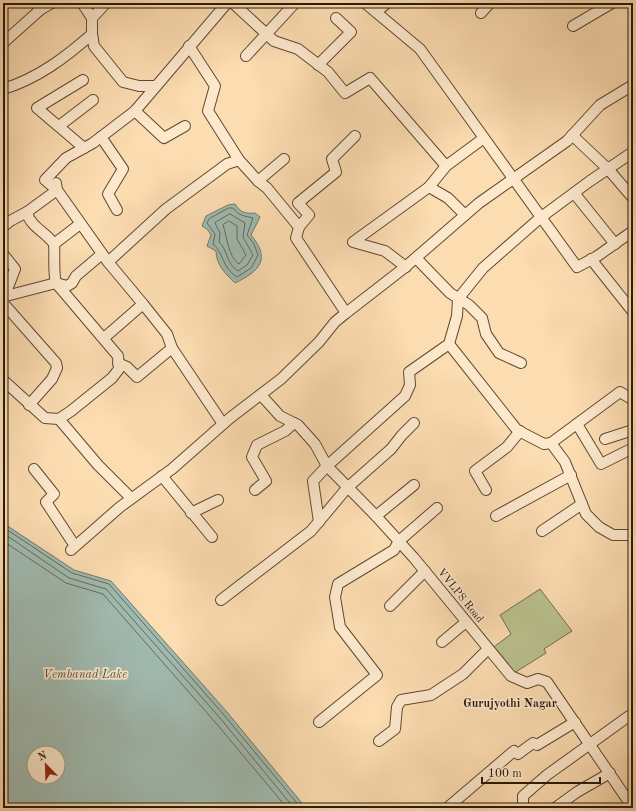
<svg xmlns="http://www.w3.org/2000/svg" width="636" height="811" font-family="'Old Standard TT',serif">
	<style>
		.green { fill: #bac28f; stroke: #726e4b }
		.water { fill: #a0bab0; stroke: #707a6c; fill-rule: evenodd }
		.lines { fill: none; stroke-linecap: round; stroke-linejoin: round }
		.shore { stroke: #646a5c; stroke-width: 1 }
		.minor-casing { stroke: #5e4a32; stroke-width: 12 }
		.minor { stroke: #fde8cc; stroke-width: 10 }
		.labels { text-anchor: middle; dominant-baseline: central; stroke-width: 3.5; stroke-linejoin: round; paint-order: stroke }
		.street-label { font-size: 11px; fill: #291a07; stroke: #fde8cc }
		.water-label { font-size: 12px; font-style: italic; fill: #535242; stroke: #fde8cc }
		.neighbourhood-label { font-size: 12px; font-weight: bold; fill: #291a07; stroke: #fde8cc }
	</style>
	<rect width="100%" height="100%" fill="#fcdcb1"/>
	<filter id="stains"><feTurbulence type="fractalNoise" baseFrequency=".005" numOctaves="4"/><feColorMatrix values="0 0 0 0 .2 0 0 0 0 .09 0 0 0 0 .02 0 0 0 .5 -.17"/></filter>
	<radialGradient id="worn" r=".72"><stop offset=".6" stop-color="#630" stop-opacity="0"/><stop offset="1" stop-color="#630" stop-opacity=".3"/></radialGradient>
	<path class="green" d="M540,589L572,631L544,649L546,653L514,673L494,647L511,634L500,615Z"/>
	<g class="water">
		<path d="M235,204C240,212 245,214 255,213L260,217L251,235C271,259 260,271 235,283C226,274 216,265 216,251L207,246L211,235L208,230L202,226L206,216L228,205Z"/>
		<path d="M3,523L74,570L111,581L227,712L306,808H3ZM34,753H58V777H34Z"/>
	</g>
	<g class="lines">
		<g class="shore">
			<path d="M229,208H233C239,216 245,216 253,218L247,235L254,244L258,255L251,268L237,277C222,268 224,253 213,244L215,234L207,223L209,219Z"/>
			<path d="M230,214L245,223L243,237L253,255L247,265L238,271C226,264 228,250 219,242L220,233L215,223Z"/>
			<path d="M229,221L237,226V239L246,255L239,264C228,257 227,236 223,225Z"/>
			<path d="M3,527L72,573L109,584L224,715L301,808"/>
			<path d="M3,533L69,578L106,589L220,718L294,808"/>
			<path d="M3,541L66,583L103,594L215,722L287,808"/>
		</g>
		<g class="minor-casing">
			<g id="minor">
				<path d="M233,3L274,41L298,49L328,72L345,93L370,78L446,166L484,138"/>
				<path d="M365,3L420,49L577,267L596,257L633,231"/>
				<path d="M41,9L52,3"/>
				<path d="M376,12L387,3"/>
				<path d="M481,13L490,3"/>
				<path d="M92,18L106,3"/>
				<path d="M573,26L612,3"/>
				<path d="M92,34L94,46L123,82L139,86H156"/>
				<path d="M3,43L41,9L35,3"/>
				<path d="M189,46L215,86L208,111L239,160"/>
				<path d="M246,56L295,3"/>
				<path d="M318,65L351,32L336,18"/>
				<path d="M83,80L37,108L84,148"/>
				<path d="M3,89C37,79 66,57 92,34V18L82,3"/>
				<path d="M135,111L164,138L185,126"/>
				<path d="M59,126L93,100"/>
				<path d="M572,135L608,169L633,198"/>
				<path d="M101,137L123,169L108,194L117,210"/>
				<path d="M446,166L429,187L448,198L465,215"/>
				<path d="M258,181L284,159"/>
				<path d="M574,193L615,244"/>
				<path d="M3,227L10,221L27,212"/>
				<path d="M299,227L309,215L298,203L336,172L332,159L355,136"/>
				<path d="M54,244L80,224"/>
				<path d="M3,254L15,269L3,300L4,304L56,363L57,368L52,379L29,405"/>
				<path d="M416,258L450,293L469,305L482,318L486,334L499,353L521,363"/>
				<path d="M591,259L633,312"/>
				<path d="M108,262L166,209L227,164L239,160L258,181L267,188L299,227L296,238L346,313"/>
				<path d="M406,267L385,251L353,242L429,187"/>
				<path d="M6,296L56,283L67,286L72,283L76,276L102,254"/>
				<path d="M143,304L108,262L57,190L45,180L66,158L93,143L135,111L227,3"/>
				<path d="M104,338L143,304L167,334L172,348L223,424"/>
				<path d="M449,344L517,430L544,444L551,443L620,392L633,400"/>
				<path d="M118,363L127,367L137,377L172,348"/>
				<path d="M3,380L45,418L59,419L71,411L112,378L119,369L118,356L56,283C53,273 55,256 54,244C47,233 29,226 27,212L57,190L56,183"/>
				<path d="M261,395L280,416L298,425L315,444L327,466L376,516L414,558L511,676L527,683L538,679L547,682L633,808"/>
				<path d="M59,419L98,465L131,498"/>
				<path d="M577,424L601,464L633,448"/>
				<path d="M605,439L633,430"/>
				<path d="M551,443L565,462L586,514L599,527L613,535H633"/>
				<path d="M34,469L54,494L46,502L75,546"/>
				<path d="M162,476L212,537"/>
				<path d="M255,490L266,481L252,457L257,445L285,431L294,423"/>
				<path d="M486,490L475,471L507,447L520,431"/>
				<path d="M191,513L218,500"/>
				<path d="M376,516L414,485"/>
				<path d="M496,516L571,475"/>
				<path d="M319,522L313,481L327,466L405,396L410,385L409,372L449,344L457,316L458,299L483,268L540,218L590,181L633,152"/>
				<path d="M542,531L582,504"/>
				<path d="M71,550L120,507L172,469L230,418L281,379L319,342L335,322L346,313L404,268L479,203L567,141L600,105L633,85"/>
				<path d="M221,600L311,531L347,488L391,449L402,435L414,423"/>
				<path d="M390,606L425,571"/>
				<path d="M442,642L466,622"/>
				<path d="M319,722L377,675L340,627L335,597L338,584L394,550L399,541L437,508"/>
				<path d="M379,741L395,729L397,707L401,700L431,695L463,674L488,649"/>
				<path d="M447,808L514,751L518,754L533,743L537,745L575,722"/>
				<path d="M523,808V796L547,775L629,716"/>
				<path d="M555,808L577,792L610,773"/>
			</g>
		</g>
		<use href="#minor" class="minor"/>
	</g>
	<g class="labels">
		<g class="street-label">
			<text transform="translate(460 596) rotate(51)">VVLPS Road</text>
		</g>
		<g class="water-label">
			<text x="85" y="675">Vembanad Lake</text>
		</g>
		<g class="neighbourhood-label">
			<text x="510" y="704">Gurujyothi Nagar</text>
		</g>
	</g>
	<rect width="636" height="811" fill="none" stroke="#fcdcb1" stroke-width="16"/>
	<rect x="4" y="4" width="628" height="803" fill="none" stroke="#291a07" stroke-width="2"/>
	<rect x="8" y="8" width="620" height="795" fill="none" stroke="#291a07"/>
	<g transform="translate(46 765) rotate(337)"><circle r="19" fill="#fde8cc" stroke="#a8967d"/>
	<path d="M0-3L7 15L0 10L-7 15Z" fill="#8f2418"/>
	<text y="-6" font-size="11" font-weight="bold" text-anchor="middle" fill="#291a07">N</text>
	</g>
	<path d="M482 777v6h118v-6" fill="none" stroke="#291a07" stroke-width="2"/>
	<text x="488" y="777" font-size="12" fill="#291a07" stroke="#fde8cc" stroke-width="3" paint-order="stroke">100 m</text>
	<rect width="100%" height="100%" filter="url(#stains)"/>
	<rect width="100%" height="100%" fill="url(#worn)"/>
</svg>
